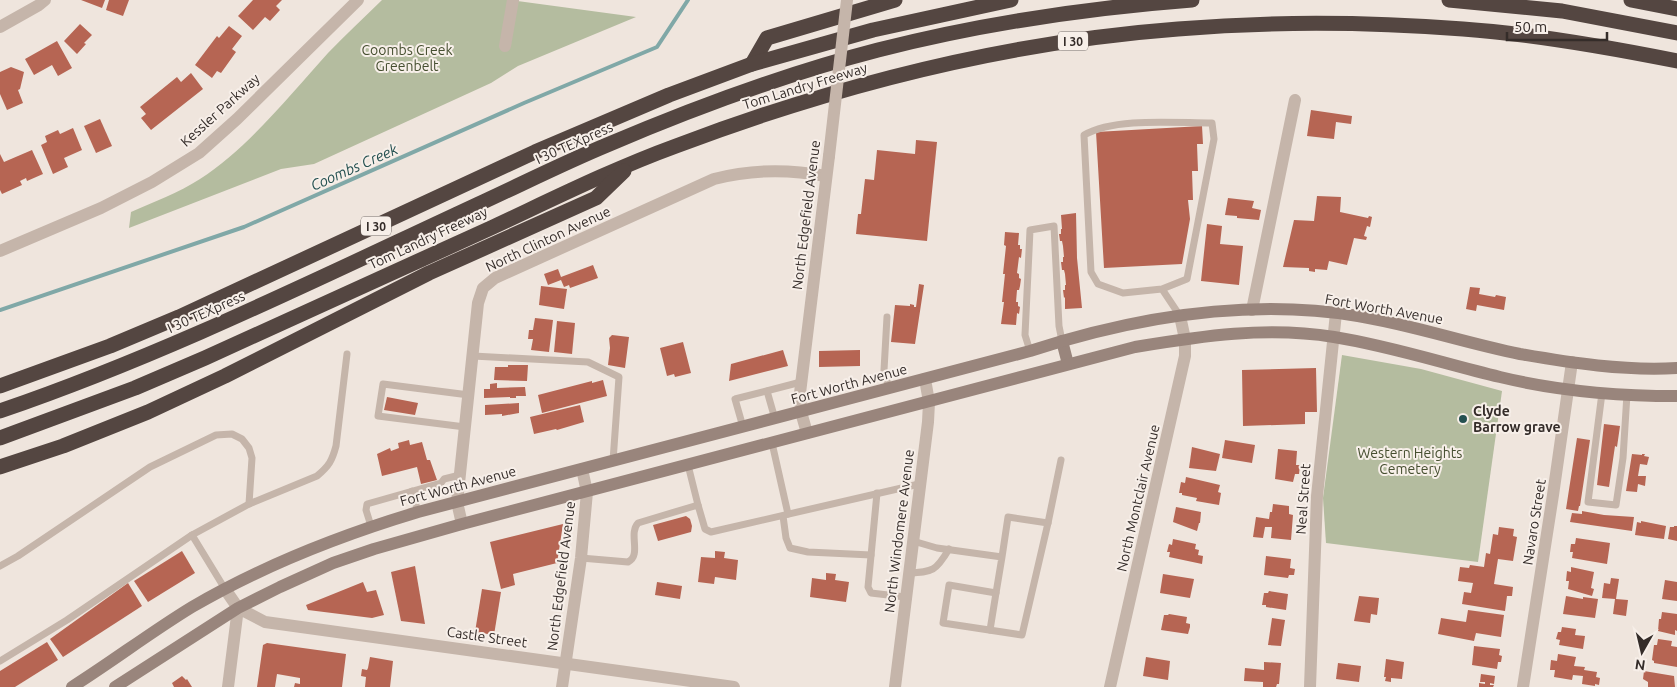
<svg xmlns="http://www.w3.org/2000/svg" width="1677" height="687" font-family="Ubuntu,sans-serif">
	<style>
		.green { fill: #b4bc9f }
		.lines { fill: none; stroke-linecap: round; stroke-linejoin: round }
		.stream { stroke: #80a8a7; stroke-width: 4 }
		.building { fill: #b66553 }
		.service { stroke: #c5b5aa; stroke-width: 7 }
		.minor { stroke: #c5b5aa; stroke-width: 12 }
		.tertiary { stroke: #c5b5aa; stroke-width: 12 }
		.secondary { stroke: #99857c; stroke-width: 12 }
		.motorway { stroke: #544641; stroke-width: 15 }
		.tertiary-bridge { stroke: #c5b5aa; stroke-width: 12 }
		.poi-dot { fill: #245050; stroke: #f7efe9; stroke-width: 2 }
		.labels { text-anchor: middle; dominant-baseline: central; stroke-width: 4; stroke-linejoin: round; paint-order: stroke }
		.shield { fill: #f7efe9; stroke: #6e6663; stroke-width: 1 }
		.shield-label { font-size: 12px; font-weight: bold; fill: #342c29 }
		.park-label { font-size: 14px; fill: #464f30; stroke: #f7efe9 }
		.street-label { font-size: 14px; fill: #342c29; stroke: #f7efe9 }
		.poi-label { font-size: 14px; font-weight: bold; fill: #342c29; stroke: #f7efe9; text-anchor: start }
		.water-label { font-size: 15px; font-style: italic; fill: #245050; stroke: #f7efe9 }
	</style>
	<rect width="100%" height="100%" fill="#efe5dd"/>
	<g class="green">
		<path d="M382,0H510L636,17L518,66L491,83L314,164L281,169L129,228L131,212C154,202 178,193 200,179C247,149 290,95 328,53C345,35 364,18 382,0Z"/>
		<path d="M1342,355L1421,369L1502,391L1478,562L1326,543L1323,498Z"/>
	</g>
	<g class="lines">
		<path class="stream" d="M0,310L244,227L524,103L657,47L688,0"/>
	</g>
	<g class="building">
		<path d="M81,0H105L102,8Z"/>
		<path d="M109,0H129L123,16L106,10Z"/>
		<path d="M253,0H282L276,6L280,10L270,21L265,17L253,30L238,16Z"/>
		<path d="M80,24L92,35L84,43L86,44L77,54L64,41Z"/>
		<path d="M229,26L242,36L232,49L236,52L221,73L217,71L212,78L195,65L217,36L219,38Z"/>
		<path d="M57,41L72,68L58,76L52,65L34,75L25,59Z"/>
		<path d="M11,67L24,72L20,89L18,90L23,103L7,110L0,94V72Z"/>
		<path d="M191,73L203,89L151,130L141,118L146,114L140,107L177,77L181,82Z"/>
		<path d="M1311,110L1352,116L1351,124L1336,122L1334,139L1307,136Z"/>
		<path d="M100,119L112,146L96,153L84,126Z"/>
		<path d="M1202,126L1203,144H1197L1198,171H1192L1193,200H1188L1190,219L1182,264L1104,268L1096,132Z"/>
		<path d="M73,128L82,150L64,158L68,167L53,174L41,145L47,142L45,136L58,130L60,134Z"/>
		<path d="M916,140L937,142L927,241L856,234L858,214H861L865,179L874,180L877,150L915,154Z"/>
		<path d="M32,150L43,174L27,181L26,178L20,181L22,185L2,194L0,190V154L4,162Z"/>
		<path d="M1317,196L1341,197L1340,212L1368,218L1369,216L1372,217L1370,227L1367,226L1364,236L1367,237L1366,240L1354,238L1347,265L1329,261L1327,270L1315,269V272L1309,271V268L1283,267L1294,220L1314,221Z"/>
		<path d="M1228,198L1254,201L1252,208L1261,210L1259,220L1237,218V216L1225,215Z"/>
		<path d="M1076,213L1077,258L1082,308L1065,309V297L1064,298L1063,290H1065V285H1066L1065,274L1064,270H1062L1061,262H1063V257H1064L1063,246L1062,241H1060L1059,234H1061V229H1062L1061,215Z"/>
		<path d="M1207,224L1222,226L1220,244L1243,246L1239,285L1201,281Z"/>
		<path d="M1005,232L1019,233L1018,245H1020V249H1022L1021,258L1019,257L1017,273L1019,274V278L1021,279L1020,286L1019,290H1017L1016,302H1018V306L1020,307L1019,314L1017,313L1016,325L1001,324L1004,302H1002L1005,274H1003L1006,246L1004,245Z"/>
		<path d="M593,265L598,278L570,288L569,285L564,287L561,280L548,285L544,274L558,269L561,277Z"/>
		<path d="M919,284L924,285L915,344L891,342L895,305L910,306V304L914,305V307H916Z"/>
		<path d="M541,286L567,289L564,309L539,305Z"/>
		<path d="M1470,287L1480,288L1479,294L1495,297L1496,295L1506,297L1504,310L1477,305L1476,311L1466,309Z"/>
		<path d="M535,318L553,320L549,352L531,350L533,339H528L529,330H533Z"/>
		<path d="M557,321L575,323L572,354L554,352Z"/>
		<path d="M612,335L629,337L625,368L608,365L610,348L609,338Z"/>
		<path d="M683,342L691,373L675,377L674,374L667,376L660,348Z"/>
		<path d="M783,350L788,366L729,381L731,364Z"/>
		<path d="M860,350V366L819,367V351Z"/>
		<path d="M508,365H528L527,381L494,380L495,367H508Z"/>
		<path d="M1316,368L1317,412H1305V424L1243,426L1242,370Z"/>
		<path d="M603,380L607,396L542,413L538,395L592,381V383Z"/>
		<path d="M497,383V388L525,387L526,396H516V398H510V397L484,398V389H490V384Z"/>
		<path d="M387,397L418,403L415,415L384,410Z"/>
		<path d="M519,403V413L502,416V414L485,415V405Z"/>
		<path d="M580,405L584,422L557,430L556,429L534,434L530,417Z"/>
		<path d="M1604,424L1620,426L1617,447L1615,446L1609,487L1597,485Z"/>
		<path d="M1577,438L1590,440L1580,506H1579L1578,511L1566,509Z"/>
		<path d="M409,440L410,445L422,442L427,460H430L437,480L421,484L417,467L382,476L377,454L390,448L391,451L399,448L398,443Z"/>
		<path d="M1225,440L1255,445L1252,463L1222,458Z"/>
		<path d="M1192,447L1220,454L1216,471L1189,468Z"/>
		<path d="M1278,449L1297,451L1296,465H1300L1299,474H1295L1293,482L1275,479Z"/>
		<path d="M1632,454L1642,455V454H1645L1644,456L1649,457L1647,465L1640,464L1638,476H1646L1645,486L1638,484L1637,492L1626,491Z"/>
		<path d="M1186,477L1220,485L1218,492L1221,493L1219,505L1196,501L1197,498L1182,495V493H1179L1181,482L1185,483Z"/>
		<path d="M1273,504L1289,506V514L1293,515L1291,540L1271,538L1272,527H1265L1263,538L1253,537L1256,517L1269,519L1270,512H1272Z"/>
		<path d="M1176,507L1201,512L1200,523H1199L1197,531L1173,522Z"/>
		<path d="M1582,511L1604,515L1634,517L1632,531L1570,522L1572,513L1582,514Z"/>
		<path d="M686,516L690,519L692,526L691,532L658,541L653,525Z"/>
		<path d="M1641,521L1666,526L1664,539L1635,535L1637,522L1641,523Z"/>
		<path d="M563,524L557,563L513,574L515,585L501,589L490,542Z"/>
		<path d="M1674,526H1677V541L1668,539L1670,527H1674Z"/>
		<path d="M1499,527L1514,529L1513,536L1517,537L1513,561L1498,559L1494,584L1513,587L1512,596H1507L1505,611L1462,604L1464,592L1471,593L1473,583L1458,581L1460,567L1469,568L1470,565L1484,567L1486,553L1490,554L1493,534L1498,535Z"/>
		<path d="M1576,538L1610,543L1607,564L1572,558L1573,552H1570L1571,544H1575Z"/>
		<path d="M1173,539L1196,544L1195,549L1199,550L1198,555L1203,556L1202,564L1169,557L1170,552H1167L1169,544L1172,545Z"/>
		<path d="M182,551L195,573L148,602L134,581Z"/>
		<path d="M715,551L725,552L724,558L738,560L736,580L715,577L714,584L698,582L701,557L715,558Z"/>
		<path d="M1266,556L1291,559L1290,568L1295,569L1294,575H1289L1288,578L1264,575Z"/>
		<path d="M415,566L425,624L401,621L391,572Z"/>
		<path d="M1571,567L1594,572L1591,588L1594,589L1592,596L1568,589L1569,581H1566L1567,571L1571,572Z"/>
		<path d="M826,573L836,574L835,580L849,582L846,602L810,597L812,578L826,580Z"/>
		<path d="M1163,574L1194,579L1190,598L1160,593Z"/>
		<path d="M1611,578L1619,579L1616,599L1628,600L1626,616L1613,614L1615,599L1602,598L1604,583L1610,584Z"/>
		<path d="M1665,580L1677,582V601L1662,599Z"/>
		<path d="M363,582L367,592L376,590L384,615L372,618L308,610L306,605Z"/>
		<path d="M657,582L682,586L680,599L655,595Z"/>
		<path d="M128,583L142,606L63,657L50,639Z"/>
		<path d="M482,589L501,592L494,635L475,632Z"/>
		<path d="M1269,591L1288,594L1286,610L1266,607V605H1262L1264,593H1268Z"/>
		<path d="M1359,596L1379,598L1377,615L1371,614L1370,623L1354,621Z"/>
		<path d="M1566,596L1583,599V597L1598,599L1595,618L1563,614Z"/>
		<path d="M1468,610L1504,615L1501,637L1476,633L1474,641L1438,634L1441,618L1466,622Z"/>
		<path d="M1662,612L1677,614V631L1675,630V635L1658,631L1659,619H1661Z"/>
		<path d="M1169,614L1187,617L1186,623L1190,624V627L1188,634L1161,630L1164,615H1168Z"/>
		<path d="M1272,618L1285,620L1281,646L1268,645Z"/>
		<path d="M1562,627L1576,629L1575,635L1585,636L1583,649L1559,645L1560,640L1556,639L1558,632H1561Z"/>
		<path d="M1658,639L1672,641L1671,646L1677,647V667L1654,663V661L1652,660L1654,645H1657Z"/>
		<path d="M47,642L58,660L15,687H0V671Z"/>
		<path d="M267,643L346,654L342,687H294L295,683L300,684V678L277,674L275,687H257L263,645Z"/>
		<path d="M1474,646L1500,649L1499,655L1502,656L1501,662H1498L1497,669L1472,665Z"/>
		<path d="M1558,654L1576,657L1574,666L1585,667L1584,670L1597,672L1596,677L1600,678L1599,685L1595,684V686L1582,684L1583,676L1573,675L1572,680L1554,677L1555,670H1550L1551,660L1557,661Z"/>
		<path d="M370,657L393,661L390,687H365L366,677L361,676L362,669L367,670L368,668Z"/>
		<path d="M1146,657L1170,661L1168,680L1143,676Z"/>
		<path d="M1386,659L1404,662L1402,679L1391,678V682L1385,681L1386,677H1384Z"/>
		<path d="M1264,662L1281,663L1279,684H1277L1276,687H1263V682L1244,681L1245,668L1264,670Z"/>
		<path d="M1338,663L1361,666L1359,682L1336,679Z"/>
		<path d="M1644,671L1674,676L1675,687H1648V682L1643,679Z"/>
		<path d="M1481,674L1495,676L1494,684L1490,683V685H1494L1493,687H1479V683L1485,684V682H1480Z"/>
		<path d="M182,676L186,680L187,679L192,687H174L172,683Z"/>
	</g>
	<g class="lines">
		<g class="service">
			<path d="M1162,289L1123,293L1098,284L1091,272L1084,135C1115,117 1176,123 1212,123L1214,139L1187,279L1162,289L1180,316"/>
			<path d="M887,317L884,370L889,389"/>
			<path d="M1030,351L1025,335L1030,230L1054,226L1059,326L1062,341"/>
			<path d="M473,356L588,362L619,377L613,461"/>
			<path d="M767,391L775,419"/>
			<path d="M1602,393L1588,502L1616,505L1623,458L1627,394"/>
			<path d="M465,427L378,416L383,384L469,395"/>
			<path d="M743,427L735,399L801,382"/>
			<path d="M772,443L788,514"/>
			<path d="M688,465L698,505"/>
			<path d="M412,491L418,512"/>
			<path d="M877,493L868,587L871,593L905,597"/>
			<path d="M783,516L786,538L790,548L808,552L871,555"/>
			<path d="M1048,523L1061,460"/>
			<path d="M371,526L366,510L367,504L441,483L444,479L460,475"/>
			<path d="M192,535L225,589"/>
			<path d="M913,541L937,548L1002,557L1008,517L1048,523L1022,635L943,623L949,585L996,593L1002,557"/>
			<path d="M581,558L628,562C642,555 628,534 638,523L698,505L705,529L711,532L919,484"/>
			<path d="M0,566L18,556L150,467L216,435L232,434L242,439L249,448L252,458L249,504"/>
			<path d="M908,573C933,572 936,571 949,549"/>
			<path d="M990,630L996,593"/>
			<path d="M0,661L67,620L192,535L249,504L317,476C329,466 332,461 336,446L347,354"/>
		</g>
		<g class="minor">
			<path d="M0,27L39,5L45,0"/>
			<path d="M505,46L513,0"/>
			<path d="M1252,310L1295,100"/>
			<path d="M462,524L457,502L478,303L483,288L495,278L714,179C752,169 788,169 826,176"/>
			<path d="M225,589L238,608L228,687"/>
			<path d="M238,608L265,622L734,687"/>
			<path d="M562,687L581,558L587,492L582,469"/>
			<path d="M895,687L928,422L929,402L925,379"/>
			<path d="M1110,687L1185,356V339L1180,316"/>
			<path d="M1310,687L1317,496L1336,313"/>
			<path d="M1523,687L1553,495L1572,362"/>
		</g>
		<g class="tertiary">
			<path d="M0,251L101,208L152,182L199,153L237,119L358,0"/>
			<path d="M807,433L801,412L800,393L829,156"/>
		</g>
		<g class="secondary">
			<path d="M1062,341L1068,364"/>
			<path d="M72,687C113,661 151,632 192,607C264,565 338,536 418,512L1030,351C1135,317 1248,298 1358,316C1413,325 1465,343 1520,354C1571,363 1624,371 1677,368"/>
			<path d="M115,687L238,608L280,587L333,563L374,549L462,524L1135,347C1201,336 1267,326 1334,337C1391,346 1445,364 1500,377C1558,391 1618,396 1677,396"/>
		</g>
		<g class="motorway">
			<path d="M1449,0L1562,11L1677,33"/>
			<path d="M1631,0L1677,9"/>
			<path d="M752,64L767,38L895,0"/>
			<path d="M0,386L110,346L179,317L535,152L669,95L752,64L873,30L1011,0"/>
			<path d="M0,411C167,354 325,275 485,201C526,182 566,162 607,145C694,108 785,74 878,50C980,24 1087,8 1192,0"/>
			<path d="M0,438L135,388L205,358C301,315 397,271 493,227C553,199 613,169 676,146C837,85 1006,42 1178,29C1273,21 1369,22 1463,29C1535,34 1607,47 1677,61"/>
			<path d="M0,467L63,446L148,412L225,376L429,273L596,198L624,171"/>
		</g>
		<path class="tertiary-bridge" d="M829,156L847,0"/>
	</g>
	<circle class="poi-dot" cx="1463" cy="419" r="5"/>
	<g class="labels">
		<g class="shield">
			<rect x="1058" y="31.5" width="30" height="19" rx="4"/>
			<rect x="361" y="216.5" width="30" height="19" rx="4"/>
		</g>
		<g class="shield-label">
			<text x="1073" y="41">I 30</text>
			<text x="376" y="226">I 30</text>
		</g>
		<g class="park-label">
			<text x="407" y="50">Coombs Creek<tspan x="407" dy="16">Greenbelt</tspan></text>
			<text x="1410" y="453">Western Heights<tspan x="1410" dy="16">Cemetery</tspan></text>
		</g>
		<g class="street-label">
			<text transform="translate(805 86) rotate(-17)">Tom Landry Freeway</text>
			<text transform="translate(220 110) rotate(-42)">Kessler Parkway</text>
			<text transform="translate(574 143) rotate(-24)">I 30 TEXpress</text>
			<text transform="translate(806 215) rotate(-83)">North Edgefield Avenue</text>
			<text transform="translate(428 238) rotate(-25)">Tom Landry Freeway</text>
			<text transform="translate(548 239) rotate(-25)">North Clinton Avenue</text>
			<text transform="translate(1384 309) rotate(10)">Fort Worth Avenue</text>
			<text transform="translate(206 312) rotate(-24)">I 30 TEXpress</text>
			<text transform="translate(849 384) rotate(-15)">Fort Worth Avenue</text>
			<text transform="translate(458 486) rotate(-15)">Fort Worth Avenue</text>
			<text transform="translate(1138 498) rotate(-77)">North Montclair Avenue</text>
			<text transform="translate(1303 499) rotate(-86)">Neal Street</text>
			<text transform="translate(1534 522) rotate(-81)">Navaro Street</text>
			<text transform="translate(899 531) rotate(-83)">North Windomere Avenue</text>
			<text transform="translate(561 576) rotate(-83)">North Edgefield Avenue</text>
			<text transform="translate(487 637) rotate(8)">Castle Street</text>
		</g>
		<g class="poi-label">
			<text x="1473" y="411">Clyde<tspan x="1473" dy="16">Barrow grave</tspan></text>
		</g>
		<g class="water-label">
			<text transform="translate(354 167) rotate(-24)">Coombs Creek</text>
		</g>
	</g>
	<g transform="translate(1642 652) rotate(188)" stroke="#f7efe9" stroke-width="4" paint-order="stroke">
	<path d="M0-4L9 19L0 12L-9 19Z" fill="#342c29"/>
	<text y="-8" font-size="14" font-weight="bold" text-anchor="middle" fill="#342c29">N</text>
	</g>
	<path d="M1507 32v8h100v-8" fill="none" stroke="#342c29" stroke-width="2.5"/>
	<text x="1514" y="32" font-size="15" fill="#342c29" stroke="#f7efe9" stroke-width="4" paint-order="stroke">50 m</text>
</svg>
